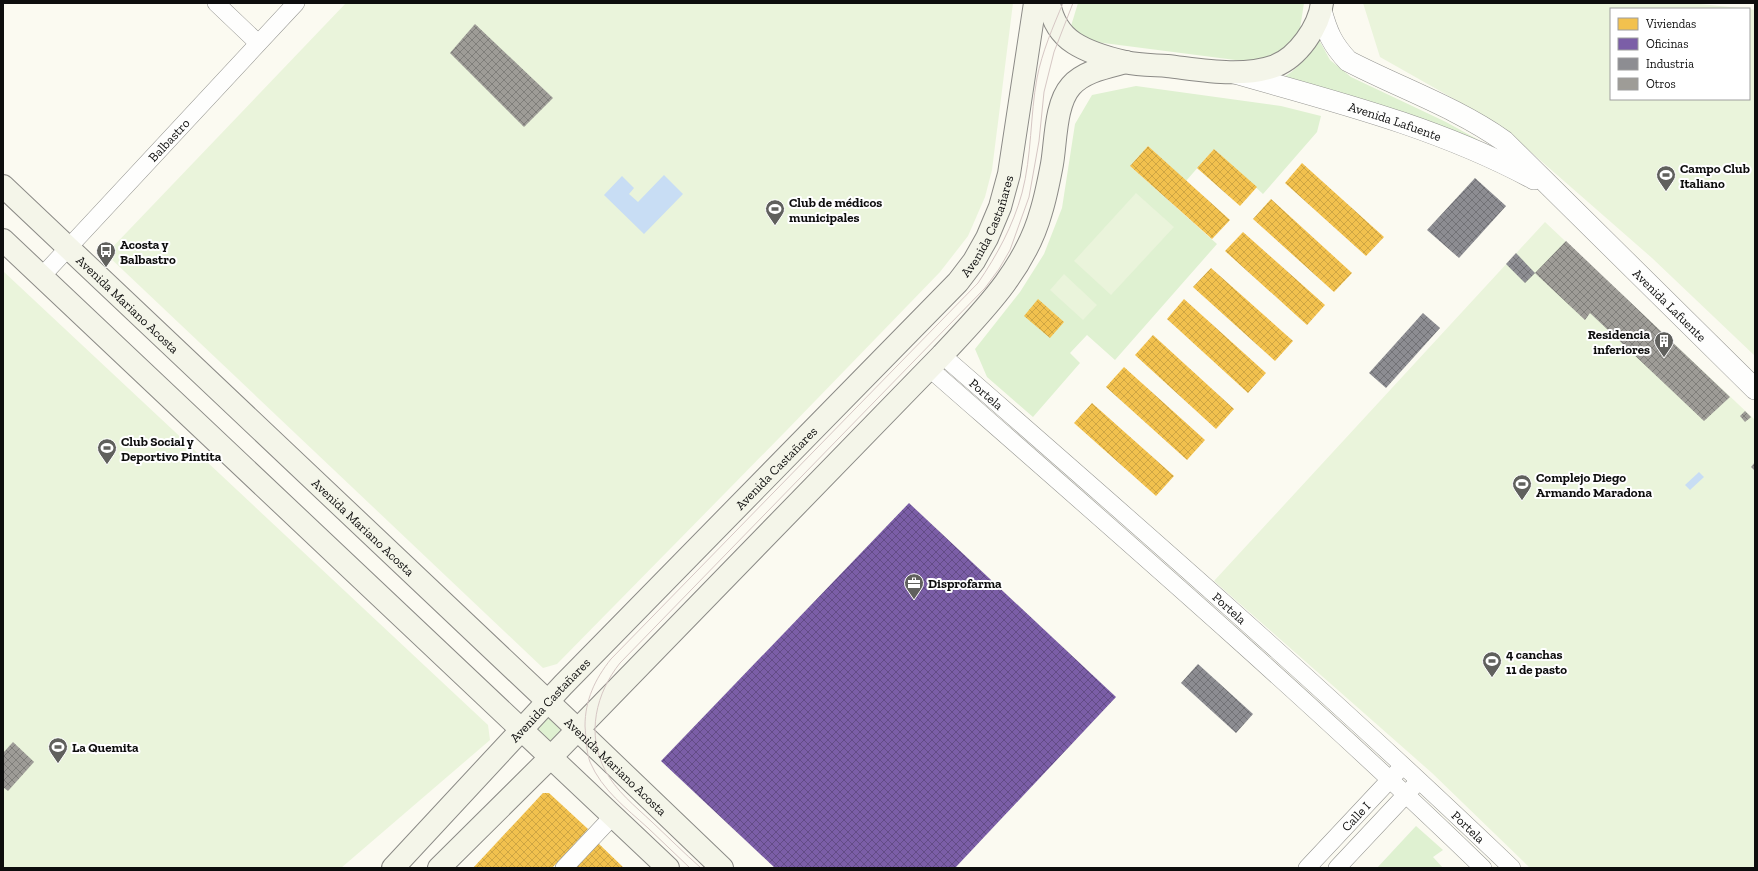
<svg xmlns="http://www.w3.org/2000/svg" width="1758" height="871" font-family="'Zilla Slab',serif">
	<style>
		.grass { fill: #dff1d1 }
		.pitch { fill: #eaf4db }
		.water { fill: #c8ddf4 }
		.homes { fill: url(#homes-cross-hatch) }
		.offices { fill: url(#offices-cross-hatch) }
		.industry { fill: url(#industry-cross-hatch) }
		.building { fill: url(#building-cross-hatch) }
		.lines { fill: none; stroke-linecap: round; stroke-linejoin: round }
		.minor-casing { stroke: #949490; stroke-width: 18 }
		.tertiary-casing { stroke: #949490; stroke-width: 22 }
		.secondary-casing { stroke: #8b8a86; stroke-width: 24 }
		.minor { stroke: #fefefd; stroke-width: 17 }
		.tertiary { stroke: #fefefd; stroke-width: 21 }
		.secondary { stroke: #f4f5e9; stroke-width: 22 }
		.tram { stroke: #d6c7c4; stroke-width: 1 }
		.labels { text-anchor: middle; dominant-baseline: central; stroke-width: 4; stroke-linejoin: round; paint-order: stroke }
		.street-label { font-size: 13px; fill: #0d0d0d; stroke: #fff }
		.poi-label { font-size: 13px; font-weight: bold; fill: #0d0d0d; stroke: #fff; text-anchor: start }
	</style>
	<defs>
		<pattern id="homes-cross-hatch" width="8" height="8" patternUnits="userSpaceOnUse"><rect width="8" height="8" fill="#f2c14e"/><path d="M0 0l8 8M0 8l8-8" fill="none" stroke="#cea543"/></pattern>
		<pattern id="offices-cross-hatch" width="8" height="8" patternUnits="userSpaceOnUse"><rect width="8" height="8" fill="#7b5ea7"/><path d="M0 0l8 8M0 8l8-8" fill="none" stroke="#634c86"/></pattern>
		<pattern id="industry-cross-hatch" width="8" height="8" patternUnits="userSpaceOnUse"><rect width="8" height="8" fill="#8d8d92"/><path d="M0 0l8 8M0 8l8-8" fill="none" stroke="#727276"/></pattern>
		<pattern id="building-cross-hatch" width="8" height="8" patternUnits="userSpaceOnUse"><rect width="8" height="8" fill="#9e9c97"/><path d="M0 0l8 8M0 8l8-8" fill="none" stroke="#7f7e7a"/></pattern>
	</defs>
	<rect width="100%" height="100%" fill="#fbfaf1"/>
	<g class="grass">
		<path d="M1078,3H1304L1299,35L1292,47L1261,61H1243L1088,41L1076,32L1071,26Z"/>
		<path d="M1318,38L1330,60L1351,77L1446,122L1475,138L1502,156L1279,80C1297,70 1309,57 1318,38Z"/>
		<path d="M1136,86L1281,106L1321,116L1317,132L1263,194L1214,149L1186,181L1148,146L1130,166L1217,244L1115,360L1087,335L1070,353L1080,363L1033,417L987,377L975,349L1020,292L1044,254L1062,208L1075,124L1092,95Z"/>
		<circle cx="550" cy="730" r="12"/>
		<path d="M1416,826L1443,850L1433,857L1443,868H1377Z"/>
	</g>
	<g class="pitch">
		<path d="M346,3H1013L992,170L985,197L968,236L940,272L785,432L557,664L543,668L106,254Z"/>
		<path d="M1363,3H1691L1749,9H1611V99H1749V9L1755,10V356L1652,258L1500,125L1380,57Z"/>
		<path d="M1136,193L1174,227L1111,295L1074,261Z"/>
		<path d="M1545,222L1755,420V868H1530L1432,773L1214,581Z"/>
		<path d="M3,271L488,725L490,740L341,868H3Z"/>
		<path d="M1064,274L1097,305L1083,320L1050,290Z"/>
	</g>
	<g class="water">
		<path d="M664,175L683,194L644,234L604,195L622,176L634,188L629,194L638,202Z"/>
		<path d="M1699,472L1704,477L1690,490L1685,485Z"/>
	</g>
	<g class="homes">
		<path d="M1148,146L1230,220L1212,239L1130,166Z"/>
		<path d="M1214,149L1257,187L1240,206L1197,168Z"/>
		<path d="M1302,163L1384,237L1366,256L1285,183Z"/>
		<path d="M1271,199L1352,273L1334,292L1253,219Z"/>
		<path d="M1243,232L1325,305L1307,325L1225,251Z"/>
		<path d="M1211,268L1293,341L1275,361L1193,287Z"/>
		<path d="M1038,299L1064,322L1050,338L1024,316Z"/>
		<path d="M1184,299L1266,373L1248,393L1167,319Z"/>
		<path d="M1153,335L1234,409L1216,429L1135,355Z"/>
		<path d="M1124,367L1205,440L1187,460L1106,387Z"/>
		<path d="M1092,403L1174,476L1156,496L1074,423Z"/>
		<path d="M543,793H549L588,829L567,852L552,868H473Z"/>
		<path d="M598,843L624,868H575Z"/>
	</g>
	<path class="offices" d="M909,503L1116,697L955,868H775L661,761Z"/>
	<g class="industry">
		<path d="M1475,178L1506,206L1459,258L1427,230Z"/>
		<path d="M1516,253L1535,273L1525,283L1506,264Z"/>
		<path d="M1423,313L1440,328L1386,388L1369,373Z"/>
		<path d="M1198,664L1253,714L1236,733L1181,683Z"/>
	</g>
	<g class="building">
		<path d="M475,24L553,98L524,127L450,53Z"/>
		<path d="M1566,241L1730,397L1704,421L1590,313L1585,320L1535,273Z"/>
		<path d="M1745,411L1751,417L1745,422L1740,416Z"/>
		<path d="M1755,462V471L1751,467Z"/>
		<path d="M13,742L34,762L8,791L3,787V753Z"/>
	</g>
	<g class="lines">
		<g class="minor-casing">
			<g id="minor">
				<path d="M216,3L258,43"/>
				<path id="s1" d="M42,276L296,3"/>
				<path id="s2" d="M942,355C1135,523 1327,691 1512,868"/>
				<path d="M929,368C1116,532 1304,695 1483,868"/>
				<path d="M564,868L613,816"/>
				<path id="s3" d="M1307,868L1398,771"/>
				<path d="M1337,868L1414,786"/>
			</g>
		</g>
		<g class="tertiary-casing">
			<g id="tertiary">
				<path id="s4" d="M1321,10C1327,32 1332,44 1348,61C1400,88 1456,107 1504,141L1755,389"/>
				<path id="s5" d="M1234,73C1337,102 1440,128 1534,179"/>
			</g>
		</g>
		<g class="secondary-casing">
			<g id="secondary">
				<path d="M1049,3C1052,19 1060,34 1074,43C1088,52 1108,58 1125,62C1138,65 1153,65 1167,66C1202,70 1241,78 1275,66C1298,57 1319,27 1322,3"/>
				<path id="s6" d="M3,186L577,729L722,868"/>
				<path d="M3,240L668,868"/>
				<path id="s7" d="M393,868L563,685L958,282L974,261L987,238L1000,207L1009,174L1035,3"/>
				<path d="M439,868L550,758L942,355C982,312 1025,270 1041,212C1046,196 1049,180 1052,164C1056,141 1055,104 1071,86C1084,71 1108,67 1126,62"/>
			</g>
		</g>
		<use href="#minor" class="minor"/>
		<use href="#tertiary" class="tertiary"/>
		<use href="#secondary" class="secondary"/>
		<g class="tram">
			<path d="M690,868C676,855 662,841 648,828C626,808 602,790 590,762C586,751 586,737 585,726C585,700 595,679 611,659L978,283C997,255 1013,226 1022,193C1032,155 1030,116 1037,78C1042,52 1053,27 1063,3"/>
			<path d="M701,868C684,853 668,837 652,822C635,806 616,791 605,770C586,734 596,693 620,663L985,288L999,269L1010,250L1029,197L1039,141L1044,92L1054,52L1073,3"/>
		</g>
	</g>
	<defs>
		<g id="stadium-pin" transform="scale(1)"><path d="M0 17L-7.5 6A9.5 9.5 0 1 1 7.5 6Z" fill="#60605d" stroke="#fff"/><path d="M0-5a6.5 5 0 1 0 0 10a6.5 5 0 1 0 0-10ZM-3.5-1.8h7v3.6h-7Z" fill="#fff"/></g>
		<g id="bus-pin" transform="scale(1)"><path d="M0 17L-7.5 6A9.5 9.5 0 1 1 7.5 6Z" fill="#60605d" stroke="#fff"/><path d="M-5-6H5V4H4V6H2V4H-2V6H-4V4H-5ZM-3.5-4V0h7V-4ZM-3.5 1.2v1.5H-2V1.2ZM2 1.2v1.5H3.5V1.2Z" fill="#fff"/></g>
		<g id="building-pin" transform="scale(1)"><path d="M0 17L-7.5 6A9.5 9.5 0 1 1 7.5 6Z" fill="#60605d" stroke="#fff"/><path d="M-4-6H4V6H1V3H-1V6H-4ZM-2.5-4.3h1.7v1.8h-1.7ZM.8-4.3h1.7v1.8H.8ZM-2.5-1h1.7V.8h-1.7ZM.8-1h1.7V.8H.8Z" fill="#fff"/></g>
		<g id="office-pin" transform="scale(1)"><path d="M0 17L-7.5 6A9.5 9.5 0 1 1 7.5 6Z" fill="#60605d" stroke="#fff"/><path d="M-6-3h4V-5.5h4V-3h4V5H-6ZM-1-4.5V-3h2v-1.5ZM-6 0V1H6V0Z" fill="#fff"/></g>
	</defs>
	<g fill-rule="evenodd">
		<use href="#stadium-pin" x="1666" y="175"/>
		<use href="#stadium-pin" x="775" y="209"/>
		<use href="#bus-pin" x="106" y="251"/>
		<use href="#building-pin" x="1664" y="341"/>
		<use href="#stadium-pin" x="107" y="448"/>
		<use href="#stadium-pin" x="1522" y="484"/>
		<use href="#office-pin" x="914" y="583"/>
		<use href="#stadium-pin" x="1492" y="661"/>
		<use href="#stadium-pin" x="58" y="747"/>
	</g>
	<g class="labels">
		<g class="street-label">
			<text stroke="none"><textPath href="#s5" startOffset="168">Avenida Lafuente</textPath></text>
			<text stroke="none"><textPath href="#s1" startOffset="186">Balbastro</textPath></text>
			<text stroke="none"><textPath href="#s7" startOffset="878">Avenida Castañares</textPath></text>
			<text stroke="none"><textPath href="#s6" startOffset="172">Avenida Mariano Acosta</textPath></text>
			<text stroke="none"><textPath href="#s4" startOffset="467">Avenida Lafuente</textPath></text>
			<text stroke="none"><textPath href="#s2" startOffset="59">Portela</textPath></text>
			<text stroke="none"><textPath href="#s7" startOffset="554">Avenida Castañares</textPath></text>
			<text stroke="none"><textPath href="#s6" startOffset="496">Avenida Mariano Acosta</textPath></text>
			<text stroke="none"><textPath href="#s2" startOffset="383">Portela</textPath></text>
			<text stroke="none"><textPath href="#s7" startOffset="230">Avenida Castañares</textPath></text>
			<text stroke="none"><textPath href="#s6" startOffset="844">Avenida Mariano Acosta</textPath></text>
			<text stroke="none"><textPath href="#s3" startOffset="71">Calle I</textPath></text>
			<text stroke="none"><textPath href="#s2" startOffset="707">Portela</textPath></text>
		</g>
		<g class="poi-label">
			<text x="1680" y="168">Campo Club<tspan x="1680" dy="15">Italiano</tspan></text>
			<text x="789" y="202">Club de médicos<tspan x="789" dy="15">municipales</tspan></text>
			<text x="120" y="244">Acosta y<tspan x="120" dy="15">Balbastro</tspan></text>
			<text x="1650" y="334" text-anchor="end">Residencia<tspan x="1650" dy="15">inferiores</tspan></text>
			<text x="121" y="441">Club Social y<tspan x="121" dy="15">Deportivo Pintita</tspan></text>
			<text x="1536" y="477">Complejo Diego<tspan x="1536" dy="15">Armando Maradona</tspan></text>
			<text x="928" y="583">Disprofarma</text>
			<text x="1506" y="654">4 canchas<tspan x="1506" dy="15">11 de pasto</tspan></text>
			<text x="72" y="747">La Quemita</text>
		</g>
	</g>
	<rect width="1758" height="871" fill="none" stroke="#0d0d0d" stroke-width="8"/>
	<rect x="1610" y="8" width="140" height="92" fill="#ffffff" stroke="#9e9e9e"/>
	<rect x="1618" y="18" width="20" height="12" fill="#f2c14e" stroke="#9e9e9e"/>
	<text x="1646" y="28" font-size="12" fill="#0d0d0d">Viviendas</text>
	<rect x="1618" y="38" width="20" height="12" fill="#7b5ea7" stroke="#9e9e9e"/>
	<text x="1646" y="48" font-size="12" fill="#0d0d0d">Oficinas</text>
	<rect x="1618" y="58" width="20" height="12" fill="#8d8d92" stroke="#9e9e9e"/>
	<text x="1646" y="68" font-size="12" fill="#0d0d0d">Industria</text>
	<rect x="1618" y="78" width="20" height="12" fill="#9e9c97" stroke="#9e9e9e"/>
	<text x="1646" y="88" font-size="12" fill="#0d0d0d">Otros</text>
</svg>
